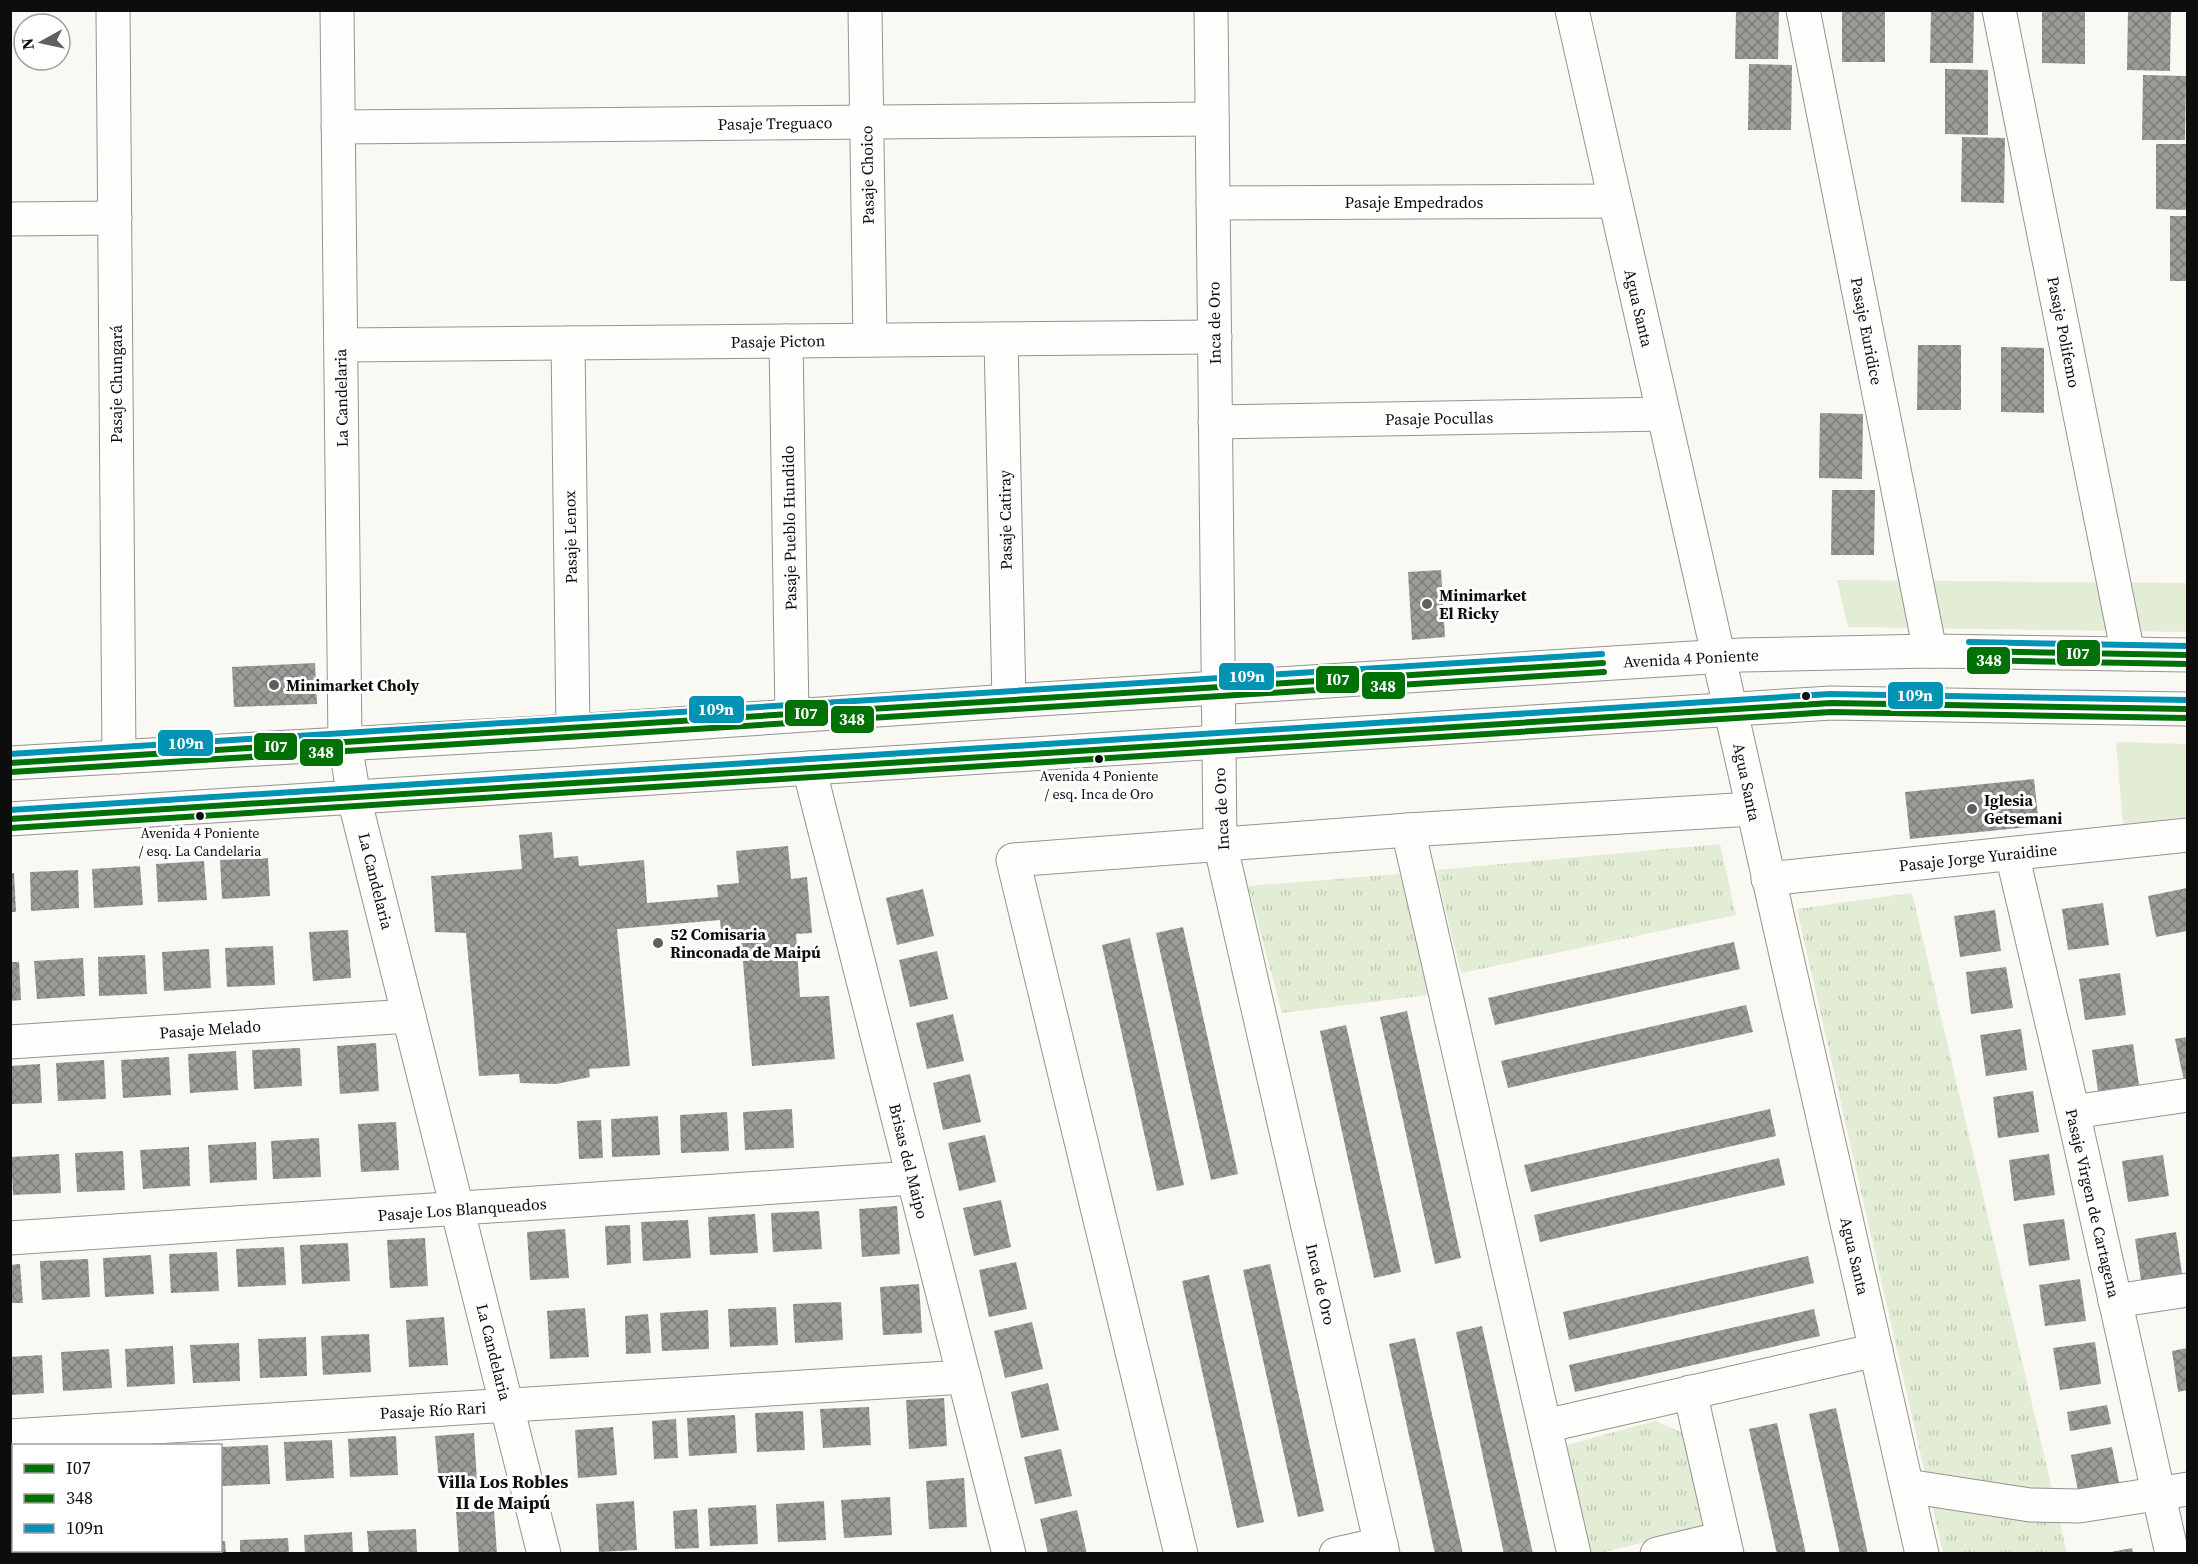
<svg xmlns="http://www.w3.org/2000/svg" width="2198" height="1564" font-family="'Source Serif 4',serif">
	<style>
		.grass { fill: #e3ecd4 }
		.park { fill: url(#park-tufts) }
		.building { fill: url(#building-cross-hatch) }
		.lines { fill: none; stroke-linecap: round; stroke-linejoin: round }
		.minor-casing { stroke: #949390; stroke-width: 35 }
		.tertiary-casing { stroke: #949390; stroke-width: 35 }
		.minor { stroke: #fefefd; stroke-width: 33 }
		.tertiary { stroke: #fefefd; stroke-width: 33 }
		.bus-1-casing { stroke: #fff; stroke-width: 10 }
		.bus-2-casing { stroke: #fff; stroke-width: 10 }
		.bus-3-casing { stroke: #fff; stroke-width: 10 }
		.bus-1 { stroke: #007106; stroke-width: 6 }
		.bus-2 { stroke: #007106; stroke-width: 6 }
		.bus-3 { stroke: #0093b3; stroke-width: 6 }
		.poi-dot { fill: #605f5d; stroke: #fff; stroke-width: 2 }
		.bus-dot { fill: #0d0d0d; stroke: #fff; stroke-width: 2 }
		.labels { text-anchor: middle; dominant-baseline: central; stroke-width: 6; stroke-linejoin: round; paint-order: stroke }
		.bus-label { font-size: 14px; fill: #0d0d0d; stroke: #fff }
		.street-label { font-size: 16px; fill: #0d0d0d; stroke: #fff }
		.poi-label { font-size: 16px; font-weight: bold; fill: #0d0d0d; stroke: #fff; text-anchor: start }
		.neighbourhood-label { font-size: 18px; font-weight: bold; fill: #0d0d0d; stroke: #fff }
		.line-badge { stroke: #fff; stroke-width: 2 }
		.badge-label { font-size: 16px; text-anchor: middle; font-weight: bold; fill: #fff }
	</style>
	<defs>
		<pattern id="park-tufts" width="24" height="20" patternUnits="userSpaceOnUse" patternTransform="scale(1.5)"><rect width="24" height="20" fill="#e3ecd4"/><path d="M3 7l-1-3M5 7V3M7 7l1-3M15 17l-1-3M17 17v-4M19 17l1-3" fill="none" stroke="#c2c9b5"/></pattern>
		<pattern id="building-cross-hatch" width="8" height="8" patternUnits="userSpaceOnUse" patternTransform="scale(1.5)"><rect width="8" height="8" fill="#9d9b97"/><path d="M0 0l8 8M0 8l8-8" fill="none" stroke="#7e7d7a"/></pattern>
	</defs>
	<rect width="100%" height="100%" fill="#faf8f2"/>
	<g class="grass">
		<path d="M1837,580L2187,583V632L1848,627Z"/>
		<path d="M2116,742L2187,744V817L2123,825Z"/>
	</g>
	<g class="park">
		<path d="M1720,844L1736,915L1461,973L1436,870Z"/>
		<path d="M1400,874L1428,995L1282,1013L1248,886Z"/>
		<path d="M1912,893L2067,1553H1943L1797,909Z"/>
		<path d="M1655,1421L1691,1436L1711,1526L1601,1553H1583L1559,1447Z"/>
	</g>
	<g class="building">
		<path d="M1736,10H1779L1778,59H1735Z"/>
		<rect x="1842" y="10" width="43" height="52"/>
		<path d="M1931,10H1974L1973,63H1930Z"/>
		<path d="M2042,10H2085V64L2042,63Z"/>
		<path d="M2128,10H2171L2170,71L2127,70Z"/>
		<path d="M1749,64L1792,65L1791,130H1748Z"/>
		<path d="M1945,69L1988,70V135L1945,134Z"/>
		<path d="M2143,75L2186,76L2185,140H2142Z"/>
		<path d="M1962,137L2005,138L2004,203L1961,202Z"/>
		<path d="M2156,144H2187V210L2156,209Z"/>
		<rect x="2170" y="216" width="17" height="65"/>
		<path d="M1918,345H1961V410H1917Z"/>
		<path d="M2001,347L2044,348V413L2001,412Z"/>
		<path d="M1820,413L1863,414L1862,479L1819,478Z"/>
		<path d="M1832,490H1875L1874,555H1831Z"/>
		<path d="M1441,570L1445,637L1412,640L1408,572Z"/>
		<path d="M315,663L317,704L234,707L232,667Z"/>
		<path d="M2034,779L2039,826L1910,839L1905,792Z"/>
		<path d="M552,832L554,858L578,856L579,866L644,860L647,903L718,897L717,885L739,883L736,851L788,846L791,879L807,877L812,933L796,934L800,997L829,996L835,1059L752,1066L741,939L722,940L720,920L617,929L630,1066L589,1069L590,1077L556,1084L520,1083L519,1074L479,1076L466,933L435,932L431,876L522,869L519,835Z"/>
		<path d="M268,858L270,896L222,899L220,860Z"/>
		<path d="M204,861L207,900L158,902L156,864Z"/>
		<path d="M140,866L143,905L94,908L92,869Z"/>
		<path d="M78,870L79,908L31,911L30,872Z"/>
		<path d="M10,873H14L16,912H10Z"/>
		<path d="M2187,888V931L2156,937L2148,896Z"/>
		<path d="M923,889L934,936L897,945L886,898Z"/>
		<path d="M2103,903L2109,945L2068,950L2062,909Z"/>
		<path d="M1995,910L2001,951L1960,957L1954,916Z"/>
		<path d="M1183,927L1238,1174L1211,1180L1156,933Z"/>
		<path d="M348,930L351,978L313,981L309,932Z"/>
		<path d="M1130,938L1184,1185L1157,1191L1102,945Z"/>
		<path d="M1734,942L1740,969L1495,1025L1488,998Z"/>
		<path d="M273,946L275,985L227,987L225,948Z"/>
		<path d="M209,949L211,988L164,991L162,952Z"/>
		<path d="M937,951L948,999L910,1007L899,960Z"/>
		<path d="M145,955L147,994L99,996L98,957Z"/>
		<path d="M83,958L85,996L37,999L34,961Z"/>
		<path d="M10,962H19L21,1000L10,1001Z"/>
		<path d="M2006,967L2013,1008L1971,1014L1966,972Z"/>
		<path d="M2120,973L2126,1015L2085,1020L2079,979Z"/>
		<path d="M1746,1005L1753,1032L1508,1088L1501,1061Z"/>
		<path d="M1407,1011L1461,1258L1435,1264L1380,1017Z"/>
		<path d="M953,1014L964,1061L927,1069L916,1023Z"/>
		<path d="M1346,1025L1401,1272L1374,1278L1320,1031Z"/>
		<path d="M2021,1029L2027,1070L1986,1076L1980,1035Z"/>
		<path d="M2187,1037V1080L2184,1081L2175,1039Z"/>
		<path d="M376,1043L379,1091L340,1094L337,1046Z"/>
		<path d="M2133,1044L2139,1085L2098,1091L2092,1050Z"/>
		<path d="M300,1048L302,1086L254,1089L252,1050Z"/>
		<path d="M236,1051L238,1090L190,1093L188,1054Z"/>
		<path d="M169,1057L171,1095L123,1098L121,1060Z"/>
		<path d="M104,1060L106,1099L58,1101L56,1063Z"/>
		<path d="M40,1064L42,1103L10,1104V1066Z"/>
		<path d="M970,1074L981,1122L943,1130L933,1083Z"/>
		<path d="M2033,1091L2039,1132L1998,1138L1993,1097Z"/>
		<path d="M792,1109L794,1148L745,1150L743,1112Z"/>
		<path d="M1770,1109L1776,1136L1531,1192L1524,1165Z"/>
		<path d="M727,1112L729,1151L681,1153L680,1115Z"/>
		<path d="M658,1116L660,1155L612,1157L611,1119Z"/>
		<path d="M601,1120L603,1158L579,1159L577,1121Z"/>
		<path d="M396,1122L399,1170L361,1172L358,1124Z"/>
		<path d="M985,1135L996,1182L959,1191L948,1143Z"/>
		<path d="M319,1138L321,1177L273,1179L271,1141Z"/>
		<path d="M256,1142L257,1180L210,1183L208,1145Z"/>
		<path d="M189,1147L190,1186L143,1189L140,1150Z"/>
		<path d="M123,1151L125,1190L77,1192L75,1153Z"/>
		<path d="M59,1154L61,1193L13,1195L11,1157Z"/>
		<path d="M2049,1154L2055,1195L2014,1201L2009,1160Z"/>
		<path d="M2163,1155L2169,1196L2128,1202L2122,1161Z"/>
		<path d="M1779,1158L1785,1185L1540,1242L1534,1215Z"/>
		<path d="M1001,1200L1011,1247L974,1256L963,1208Z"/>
		<path d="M897,1206L900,1254L862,1257L859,1209Z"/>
		<path d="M819,1211L822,1249L773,1252L771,1213Z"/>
		<path d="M755,1214L758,1253L710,1255L708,1217Z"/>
		<path d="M2064,1219L2070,1260L2029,1266L2023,1224Z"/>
		<path d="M688,1220L691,1258L643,1261L641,1222Z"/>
		<path d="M630,1225L631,1263L607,1265L605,1226Z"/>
		<path d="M565,1229L569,1278L530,1280L527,1232Z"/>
		<path d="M2176,1232L2182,1274L2141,1280L2135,1239Z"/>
		<path d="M425,1238L428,1286L390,1288L387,1240Z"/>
		<path d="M348,1243L350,1281L302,1284L300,1245Z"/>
		<path d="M284,1247L286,1285L238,1287L236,1249Z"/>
		<path d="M217,1252L219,1291L171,1293L169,1254Z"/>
		<path d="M151,1255L154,1294L105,1297L103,1258Z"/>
		<path d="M1808,1256L1814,1283L1569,1340L1563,1312Z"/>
		<path d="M88,1259L90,1297L42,1300L40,1261Z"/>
		<path d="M1016,1262L1027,1309L989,1317L979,1270Z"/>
		<path d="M20,1264L23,1303H10V1265Z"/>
		<path d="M1270,1264L1324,1511L1298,1517L1243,1270Z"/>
		<path d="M1209,1275L1264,1522L1237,1528L1182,1281Z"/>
		<path d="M2080,1279L2086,1321L2045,1326L2039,1285Z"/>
		<path d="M919,1284L922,1333L883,1335L880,1287Z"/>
		<path d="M841,1302L843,1340L795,1343L793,1304Z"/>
		<path d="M776,1307L778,1345L730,1347L728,1309Z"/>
		<path d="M585,1308L589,1357L550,1359L547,1311Z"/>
		<path d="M1814,1309L1820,1336L1575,1392L1569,1365Z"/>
		<path d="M708,1310L709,1349L662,1351L660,1313Z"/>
		<path d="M648,1314L651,1353L626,1354L625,1316Z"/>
		<path d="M444,1317L448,1365L409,1367L406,1320Z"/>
		<path d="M1032,1322L1043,1369L1005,1378L994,1331Z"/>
		<path d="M1482,1326L1533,1554H1504L1456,1332Z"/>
		<path d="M369,1334L371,1372L323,1375L321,1336Z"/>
		<path d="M306,1337L307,1376L260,1378L258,1339Z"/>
		<path d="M1415,1338L1463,1554H1435L1389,1344Z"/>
		<path d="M2095,1342L2101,1384L2060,1390L2053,1348Z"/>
		<path d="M239,1343L240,1381L193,1383L190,1345Z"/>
		<path d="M173,1346L175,1384L127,1387L125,1349Z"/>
		<path d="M2187,1348V1390L2178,1392L2172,1351Z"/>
		<path d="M109,1349L112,1388L63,1391L61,1352Z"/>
		<path d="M42,1355L44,1393L10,1395V1357Z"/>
		<path d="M1048,1383L1059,1430L1021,1438L1011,1392Z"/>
		<path d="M944,1398L947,1446L909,1449L906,1400Z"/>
		<path d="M2107,1405L2111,1424L2070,1431L2067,1412Z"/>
		<path d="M869,1407L871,1445L823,1448L820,1409Z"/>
		<path d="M1836,1408L1868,1554H1840L1809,1414Z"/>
		<path d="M803,1411L805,1450L757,1452L755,1413Z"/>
		<path d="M735,1415L737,1453L689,1456L687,1418Z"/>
		<path d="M676,1419L678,1458L654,1459L652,1421Z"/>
		<path d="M1777,1423L1806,1554H1777L1749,1429Z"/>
		<path d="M613,1427L617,1475L578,1478L575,1430Z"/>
		<path d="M474,1433L477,1481L439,1484L435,1436Z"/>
		<path d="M396,1436L398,1475L350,1477L348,1439Z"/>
		<path d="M332,1440L334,1478L286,1481L284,1442Z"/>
		<path d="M268,1445L270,1484L222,1486L220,1447Z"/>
		<path d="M2112,1447L2120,1487L2079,1496L2071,1455Z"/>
		<path d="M1061,1449L1072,1496L1035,1504L1024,1457Z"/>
		<path d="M964,1478L967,1527L929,1529L926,1481Z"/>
		<path d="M890,1497L892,1535L844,1538L841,1500Z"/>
		<path d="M634,1501L637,1550L599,1552L596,1504Z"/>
		<path d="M824,1501L826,1540L778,1542L776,1504Z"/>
		<path d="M756,1505L758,1544L710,1546L708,1508Z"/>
		<path d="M697,1509L699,1548L675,1549L673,1511Z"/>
		<path d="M494,1510L497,1554H459L456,1512Z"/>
		<path d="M1077,1510L1087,1554H1048L1040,1519Z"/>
		<path d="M416,1529L417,1554H369L367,1531Z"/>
		<path d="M352,1532L353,1554H305L304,1535Z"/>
		<path d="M288,1538L289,1554H240V1540Z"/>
		<path d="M220,1541H225L226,1554H177V1551H220Z"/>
		<path d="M2132,1548L2133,1554H2112L2111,1552Z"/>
		<path d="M74,1551H99V1554H55V1552Z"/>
		<path d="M113,1551H162V1554H114Z"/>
	</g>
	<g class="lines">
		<g class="minor-casing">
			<g id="minor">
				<path d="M113,10L119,757"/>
				<path d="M337,10L345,743L354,798L544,1554"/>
				<path d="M865,10L870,340"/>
				<path d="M1211,10L1220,843L1383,1554"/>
				<path d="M1572,10L1922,1554"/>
				<path d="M1803,10L1930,651"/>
				<path d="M1999,10L2128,654"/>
				<path d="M338,127L1212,119"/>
				<path d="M1213,203L1615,201"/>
				<path d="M10,219L115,218"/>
				<path d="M1001,339L1009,701"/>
				<path d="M786,341L792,715"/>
				<path d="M568,343L573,731"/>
				<path d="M341,345L1215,337"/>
				<path d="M1215,422L1663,414"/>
				<path d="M809,768L1009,1554"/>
				<path d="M1408,830L1574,1554"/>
				<path d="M2012,854L2073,1112L2172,1554"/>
				<path d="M1768,879L2188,835"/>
				<path d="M10,1042L409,1016"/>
				<path d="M2073,1112L2188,1095"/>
				<path d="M10,1238L913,1178"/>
				<path d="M2115,1301L2188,1290"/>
				<path d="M1690,1392L1727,1554"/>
				<path d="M1545,1426L1876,1350"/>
				<path d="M10,1436L964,1377"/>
				<path d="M1907,1486L2030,1505L2079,1506L2188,1489"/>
				<path d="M1181,1554L1013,860L1408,830L1752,809"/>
				<path d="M1336,1554L1381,1544"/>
				<path d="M1657,1554L1723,1538"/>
			</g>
		</g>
		<g class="tertiary-casing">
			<g id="tertiary">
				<path d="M10,763L573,731L1009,701L1741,655L1930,651L2188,655"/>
				<path d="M10,819L1831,703L2188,709"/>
			</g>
		</g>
		<use href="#minor" class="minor"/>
		<use href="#tertiary" class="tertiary"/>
		<g class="bus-1-casing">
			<g id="bus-1">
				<path d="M1969,651L2188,655"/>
				<path d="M10,763L1603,663"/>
				<path d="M10,819L1831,703L2188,709"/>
			</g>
		</g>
		<g class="bus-2-casing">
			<g id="bus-2">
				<path d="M1969,660L2188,664"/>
				<path d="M11,772L1604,672"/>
				<path d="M11,828L1831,712L2188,718"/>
			</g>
		</g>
		<g class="bus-3-casing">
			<g id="bus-3">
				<path d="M1969,642L2188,646"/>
				<path d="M10,754L1602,654"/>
				<path d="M10,810L1830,694L2188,700"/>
			</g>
		</g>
		<use href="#bus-1" class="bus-1"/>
		<use href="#bus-2" class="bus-2"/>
		<use href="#bus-3" class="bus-3"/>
	</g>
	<g class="poi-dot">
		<circle cx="1427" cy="604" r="6"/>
		<circle cx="274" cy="685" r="6"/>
		<circle cx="1972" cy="809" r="6"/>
		<circle cx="658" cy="943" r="6"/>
	</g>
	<g class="bus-dot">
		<circle cx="1806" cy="696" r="5"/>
		<circle cx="1099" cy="759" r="5"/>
		<circle cx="200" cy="816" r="5"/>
	</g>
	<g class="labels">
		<g class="bus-label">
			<text x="1099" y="776">Avenida 4 Poniente<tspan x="1099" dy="18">/ esq. Inca de Oro</tspan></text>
			<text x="200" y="833">Avenida 4 Poniente<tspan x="200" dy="18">/ esq. La Candelaria</tspan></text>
		</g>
		<g class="street-label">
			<text transform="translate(775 123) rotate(-1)">Pasaje Treguaco</text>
			<text transform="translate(867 175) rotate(-91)">Pasaje Choico</text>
			<text x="1414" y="202">Pasaje Empedrados</text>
			<text transform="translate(1639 308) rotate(77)">Agua Santa</text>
			<text transform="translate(1214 323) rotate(-91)">Inca de Oro</text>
			<text transform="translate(1867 331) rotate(79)">Pasaje Euridice</text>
			<text transform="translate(2064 332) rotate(79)">Pasaje Polifemo</text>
			<text transform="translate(778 341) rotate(-1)">Pasaje Picton</text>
			<text transform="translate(116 384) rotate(-90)">Pasaje Chungará</text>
			<text transform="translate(341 398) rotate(-91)">La Candelaria</text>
			<text transform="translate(1439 418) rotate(-1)">Pasaje Pocullas</text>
			<text transform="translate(1005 520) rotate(-91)">Pasaje Catiray</text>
			<text transform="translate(789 528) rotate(-91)">Pasaje Pueblo Hundido</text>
			<text transform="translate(570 537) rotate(-91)">Pasaje Lenox</text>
			<text transform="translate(1691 658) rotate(-3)">Avenida 4 Poniente</text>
			<text transform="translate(1747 782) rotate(78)">Agua Santa</text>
			<text transform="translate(1221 809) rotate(-93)">Inca de Oro</text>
			<text transform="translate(1978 857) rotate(-6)">Pasaje Jorge Yuraidine</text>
			<text transform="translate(376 881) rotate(76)">La Candelaria</text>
			<text transform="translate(210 1029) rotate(-4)">Pasaje Melado</text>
			<text transform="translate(909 1161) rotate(76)">Brisas del Maipo</text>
			<text transform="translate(2093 1203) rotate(77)">Pasaje Virgen de Cartagena</text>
			<text transform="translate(462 1209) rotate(-4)">Pasaje Los Blanqueados</text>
			<text transform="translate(1855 1256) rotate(77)">Agua Santa</text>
			<text transform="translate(1321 1284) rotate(77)">Inca de Oro</text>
			<text transform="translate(494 1352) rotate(76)">La Candelaria</text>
			<text transform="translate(433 1410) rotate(-3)">Pasaje Río Rari</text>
		</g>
		<g class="poi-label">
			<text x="1439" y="595">Minimarket<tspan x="1439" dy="18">El Ricky</tspan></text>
			<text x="286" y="685">Minimarket Choly</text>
			<text x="1984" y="800">Iglesia<tspan x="1984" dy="18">Getsemani</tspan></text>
			<text x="670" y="934">52 Comisaria<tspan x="670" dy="18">Rinconada de Maipú</tspan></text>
		</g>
		<g class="neighbourhood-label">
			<text x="503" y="1481">Villa Los Robles<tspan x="503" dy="21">II de Maipú</tspan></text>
		</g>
	</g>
	<g class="line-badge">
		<rect x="2056" y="639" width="45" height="28" rx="6" fill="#007106"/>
		<rect x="1966" y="646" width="45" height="29" rx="6" fill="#007106"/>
		<rect x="1218" y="662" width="57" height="29" rx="6" fill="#0093b3"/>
		<rect x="1315" y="665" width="45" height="29" rx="6" fill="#007106"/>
		<rect x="1361" y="671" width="45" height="29" rx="6" fill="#007106"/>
		<rect x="1887" y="681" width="57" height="29" rx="6" fill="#0093b3"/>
		<rect x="688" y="695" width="57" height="29" rx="6" fill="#0093b3"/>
		<rect x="784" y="699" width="45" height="28" rx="6" fill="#007106"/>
		<rect x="830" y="705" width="45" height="29" rx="6" fill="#007106"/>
		<rect x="157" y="729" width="57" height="28" rx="6" fill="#0093b3"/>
		<rect x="253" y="732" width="45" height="29" rx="6" fill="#007106"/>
		<rect x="299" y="738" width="45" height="29" rx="6" fill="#007106"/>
	</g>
	<g class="badge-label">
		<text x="2078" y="659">I07</text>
		<text x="1989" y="666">348</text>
		<text x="1247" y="682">109n</text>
		<text x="1338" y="685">I07</text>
		<text x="1383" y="692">348</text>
		<text x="1915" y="701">109n</text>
		<text x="716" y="715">109n</text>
		<text x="806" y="719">I07</text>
		<text x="852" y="725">348</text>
		<text x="186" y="749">109n</text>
		<text x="276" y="752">I07</text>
		<text x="321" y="758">348</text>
	</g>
	<rect width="2198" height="1564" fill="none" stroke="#0d0d0d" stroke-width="24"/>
	<rect x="12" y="1444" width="210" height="108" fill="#ffffff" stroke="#9e9e9e" stroke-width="1.5"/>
	<rect x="24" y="1464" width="30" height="9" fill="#007106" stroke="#9e9e9e" stroke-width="1.5"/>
	<text x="66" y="1474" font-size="18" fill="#0d0d0d">I07</text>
	<rect x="24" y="1494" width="30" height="9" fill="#007106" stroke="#9e9e9e" stroke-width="1.5"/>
	<text x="66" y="1504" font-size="18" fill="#0d0d0d">348</text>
	<rect x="24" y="1524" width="30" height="9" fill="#0093b3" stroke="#9e9e9e" stroke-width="1.5"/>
	<text x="66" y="1534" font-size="18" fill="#0d0d0d">109n</text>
	<g transform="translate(42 42) rotate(262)"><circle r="28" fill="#ffffff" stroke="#9e9e9e" stroke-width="1.5"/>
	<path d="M0-4.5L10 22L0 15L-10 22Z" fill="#605f5d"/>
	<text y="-9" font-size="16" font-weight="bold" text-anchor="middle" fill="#0d0d0d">N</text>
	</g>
</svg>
